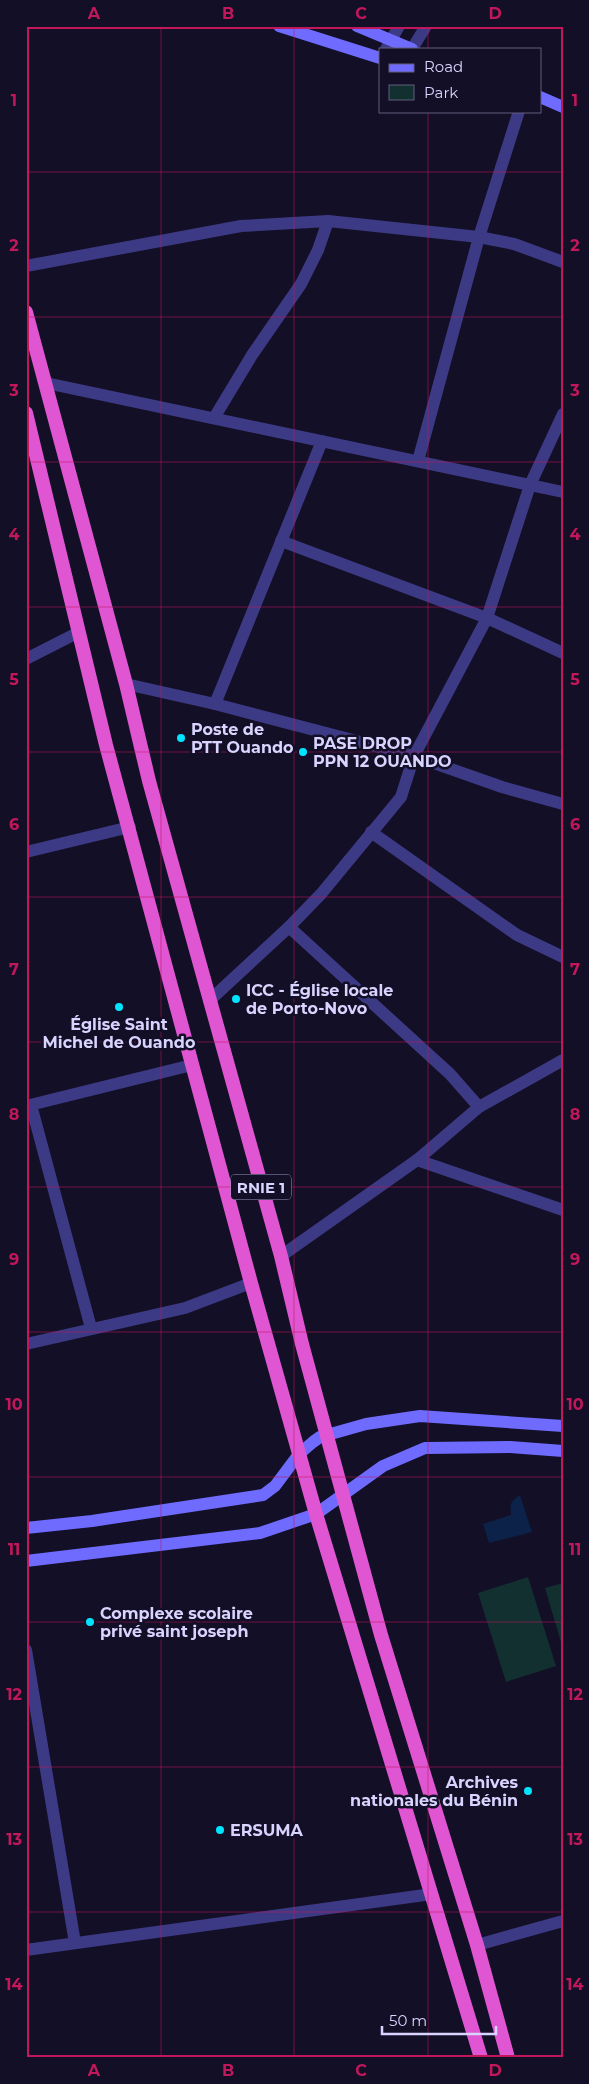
<svg xmlns="http://www.w3.org/2000/svg" width="589" height="2084" font-family="Montserrat,sans-serif">
	<style>
		.green { fill: #12302f }
		.water { fill: #0c2248 }
		.lines { fill: none; stroke-linecap: round; stroke-linejoin: round }
		.minor { stroke: #3d3a85; stroke-width: 12 }
		.tertiary { stroke: #3d3a85; stroke-width: 12 }
		.secondary { stroke: #6f6bff; stroke-width: 12 }
		.trunk { stroke: #e055d1; stroke-width: 14 }
		.grid { fill: none; stroke: #c2185b; stroke-width: 1; stroke-opacity: 0.55 }
		.poi-dot { fill: #00e5ff; stroke: #130f26; stroke-width: 2 }
		.labels { text-anchor: middle; dominant-baseline: central; stroke-width: 5; stroke-linejoin: round; paint-order: stroke }
		.shield { fill: #130f26; stroke: #9e99be; stroke-width: 1 }
		.shield-label { font-size: 15px; font-weight: bold; fill: #d9d4ff }
		.poi-label { font-size: 16px; font-weight: bold; fill: #d9d4ff; stroke: #130f26; text-anchor: start }
		.neatline { fill: none; stroke: #c2185b; stroke-width: 2 }
		.grid-label { font-size: 16px; text-anchor: middle; font-weight: bold; fill: #c2185b }
	</style>
	<rect width="100%" height="100%" fill="#130f26"/>
	<g class="green">
		<path d="M528,1577L556,1666L506,1682L478,1593Z"/>
		<path d="M563,1583V1649L545,1588Z"/>
	</g>
	<path class="water" d="M520,1495L532,1532L489,1543L483,1524L511,1515C510,1504 510,1501 520,1495Z"/>
	<g class="lines">
		<g class="minor">
			<path d="M26,266L241,226L328,221L479,237L514,244L563,262"/>
			<path d="M46,383L563,492"/>
			<path d="M214,418L252,355L301,284L318,250L328,221"/>
			<path d="M418,461L479,237L519,111"/>
			<path d="M281,541L487,618L563,653"/>
			<path d="M26,659L79,632"/>
			<path d="M126,684L215,704L414,756L502,787L563,804"/>
			<path d="M215,704L322,441"/>
			<path d="M371,832L517,935L563,957"/>
			<path d="M26,852L130,827"/>
			<path d="M289,927L450,1074L479,1107"/>
			<path d="M209,1001L289,927L321,894L401,797L414,756L487,618L530,485L563,414"/>
			<path d="M31,1105L91,1328"/>
			<path d="M26,1106L192,1065"/>
			<path d="M417,1160L563,1210"/>
			<path d="M281,1256L417,1160L479,1107L563,1060"/>
			<path d="M26,1344L185,1308L251,1283"/>
			<path d="M26,1650L75,1943"/>
			<path d="M477,1945L563,1921"/>
			<path d="M26,1950L432,1894"/>
		</g>
		<g class="tertiary">
			<path d="M386,49L399,26"/>
			<path d="M412,49L426,26"/>
		</g>
		<g class="secondary">
			<path d="M279,26L380,58"/>
			<path d="M357,26L412,49"/>
			<path d="M540,97L563,107"/>
			<path d="M26,1528L92,1521L263,1495L275,1486L299,1454L313,1442L320,1437L366,1424L420,1416L563,1426"/>
			<path d="M26,1561L260,1533L316,1514L383,1466L425,1448L510,1447L563,1451"/>
		</g>
		<g class="trunk">
			<path d="M26,312L126,684L149,781L281,1256L302,1344L381,1635L477,1945L508,2058"/>
			<path d="M26,413L106,745L251,1283L316,1514L481,2058"/>
		</g>
	</g>
	<path class="grid" d="M161,26V2058M294,26V2058M428,26V49M428,111V2058M26,172H563M26,317H563M26,462H563M26,607H563M26,752H563M26,897H563M26,1042H563M26,1187H563M26,1332H563M26,1477H563M26,1622H563M26,1767H563M26,1912H563"/>
	<g class="poi-dot">
		<circle cx="181" cy="738" r="5"/>
		<circle cx="303" cy="752" r="5"/>
		<circle cx="236" cy="999" r="5"/>
		<circle cx="119" cy="1007" r="5"/>
		<circle cx="90" cy="1622" r="5"/>
		<circle cx="528" cy="1791" r="5"/>
		<circle cx="220" cy="1830" r="5"/>
	</g>
	<g class="labels">
		<rect class="shield" x="231" y="1174.5" width="60" height="25" rx="4"/>
		<g class="shield-label">
			<text x="261" y="1187">RNIE 1</text>
		</g>
		<g class="poi-label">
			<text x="191" y="729">Poste de<tspan x="191" dy="18">PTT Ouando</tspan></text>
			<text x="313" y="743">PASE DROP<tspan x="313" dy="18">PPN 12 OUANDO</tspan></text>
			<text x="246" y="990">ICC - Église locale<tspan x="246" dy="18">de Porto-Novo</tspan></text>
			<text x="119" y="1024" text-anchor="middle">Église Saint<tspan x="119" dy="18">Michel de Ouando</tspan></text>
			<text x="100" y="1613">Complexe scolaire<tspan x="100" dy="18">privé saint joseph</tspan></text>
			<text x="518" y="1782" text-anchor="end">Archives<tspan x="518" dy="18">nationales du Bénin</tspan></text>
			<text x="230" y="1830">ERSUMA</text>
		</g>
	</g>
	<rect width="589" height="2084" fill="none" stroke="#130f26" stroke-width="55"/>
	<rect x="379" y="48" width="162" height="65" fill="#130f26" stroke="#625e7d"/>
	<rect x="389" y="64" width="25" height="8" fill="#6f6bff" stroke="#625e7d"/>
	<text x="424" y="72" font-size="15" fill="#d9d4ff">Road</text>
	<rect x="389" y="85" width="25" height="15" fill="#12302f" stroke="#625e7d"/>
	<text x="424" y="98" font-size="15" fill="#d9d4ff">Park</text>
	<path d="M382 2026v8h114v-8" fill="none" stroke="#d9d4ff" stroke-width="2.5"/>
	<text x="389" y="2026" font-size="15" fill="#d9d4ff" stroke="#130f26" stroke-width="4" paint-order="stroke">50 m</text>
	<rect x="28" y="28" width="534" height="2028" class="neatline"/>
	<g class="grid-label">
		<text x="94" y="19">A</text>
		<text x="228" y="19">B</text>
		<text x="361" y="19">C</text>
		<text x="495" y="19">D</text>
		<text x="14" y="106">1</text>
		<text x="575" y="106">1</text>
		<text x="14" y="251">2</text>
		<text x="575" y="251">2</text>
		<text x="14" y="396">3</text>
		<text x="575" y="396">3</text>
		<text x="14" y="540">4</text>
		<text x="575" y="540">4</text>
		<text x="14" y="685">5</text>
		<text x="575" y="685">5</text>
		<text x="14" y="830">6</text>
		<text x="575" y="830">6</text>
		<text x="14" y="975">7</text>
		<text x="575" y="975">7</text>
		<text x="14" y="1120">8</text>
		<text x="575" y="1120">8</text>
		<text x="14" y="1265">9</text>
		<text x="575" y="1265">9</text>
		<text x="14" y="1410">10</text>
		<text x="575" y="1410">10</text>
		<text x="14" y="1555">11</text>
		<text x="575" y="1555">11</text>
		<text x="14" y="1700">12</text>
		<text x="575" y="1700">12</text>
		<text x="14" y="1845">13</text>
		<text x="575" y="1845">13</text>
		<text x="14" y="1990">14</text>
		<text x="575" y="1990">14</text>
		<text x="94" y="2076">A</text>
		<text x="228" y="2076">B</text>
		<text x="361" y="2076">C</text>
		<text x="495" y="2076">D</text>
	</g>
</svg>
